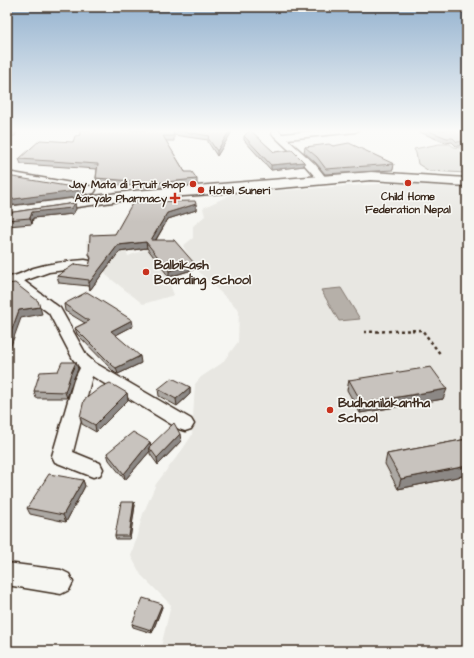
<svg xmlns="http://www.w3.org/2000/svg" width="474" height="658" font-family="'Architects Daughter',sans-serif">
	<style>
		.built { fill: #e8e7e2 }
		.green { fill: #dad9d3; stroke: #8a8278 }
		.water { fill: #b6b0a9; stroke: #857a71 }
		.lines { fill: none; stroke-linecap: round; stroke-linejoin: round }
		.street-casing { stroke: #3b2a1e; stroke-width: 3 }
		.secondary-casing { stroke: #3b2a1e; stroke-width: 3 }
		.path { stroke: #3b2a1e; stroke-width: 2.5; stroke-dasharray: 3 3; stroke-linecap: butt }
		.street { fill: #f6f6f2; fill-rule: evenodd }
		.secondary { fill: #f6f6f2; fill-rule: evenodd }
		.wall { fill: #aca8a3; stroke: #3b2a1e }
		.shaded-wall { fill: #8c8885; stroke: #3b2a1e }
		.building { fill: #c8c3be; stroke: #3b2a1e }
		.poi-dot { fill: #c8321e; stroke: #f6f6f2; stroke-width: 1.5 }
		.labels { text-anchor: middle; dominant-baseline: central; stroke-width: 3.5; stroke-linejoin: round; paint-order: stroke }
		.far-poi-label { font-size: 11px; font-weight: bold; fill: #3b2a1e; stroke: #f6f6f2; text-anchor: end }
		.poi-label { font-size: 13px; font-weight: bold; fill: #3b2a1e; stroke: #f6f6f2; text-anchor: start }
	</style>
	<rect width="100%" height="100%" fill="#f6f6f2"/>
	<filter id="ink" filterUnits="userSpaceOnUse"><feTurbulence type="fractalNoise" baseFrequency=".025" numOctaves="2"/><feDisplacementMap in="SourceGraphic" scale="8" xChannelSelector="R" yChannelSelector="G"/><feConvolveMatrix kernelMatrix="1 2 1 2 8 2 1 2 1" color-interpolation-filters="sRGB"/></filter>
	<g filter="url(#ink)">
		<path class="built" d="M440,183L467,185V651H160L171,605L141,575L131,556L143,514L156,484L182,450L192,435L195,384L201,377L222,363L238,342L239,310L196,269L168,279L174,295L143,304L106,275L104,269L91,263L86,240L122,239L128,256L161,244L194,265L183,246L193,238V226L205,216L203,208L232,194L379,184Z"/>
		<path class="green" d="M439,144H450L454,147L467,149V173L429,171L418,164L416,153L414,149Z"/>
		<path class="water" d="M341,288L360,319L339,321L321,290Z"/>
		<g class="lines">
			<g class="street-casing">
				<g id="street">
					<path d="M272,130H278L282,134L325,130H359L355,132L287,139L315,164L327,179L322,182L319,181L302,162L272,134Z"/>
					<path d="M85,260L90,261L91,264L90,267L49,272L24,281L60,308L87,356L95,363L191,419L194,424L191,429L185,431L179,429L92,376L73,452L100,463L103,469L100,475L93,477L55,462L52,456L74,380L80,368L73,359L49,313L12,285H7V277C16,277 25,271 34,268C51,263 68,261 85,260Z"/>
					<path d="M7,563L61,570L69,574L73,582L69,590L61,594L7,585Z"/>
				</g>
			</g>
			<g class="secondary-casing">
				<g id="secondary">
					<path d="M7,172L89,186L94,187L96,190L94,193L89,194L7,180Z"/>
					<path d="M371,172L467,178V186L371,180L199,195L134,199L7,217V207L134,191Z"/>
				</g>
			</g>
			<path class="path" d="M364,332L422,330L441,355"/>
			<use href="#street" class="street"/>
			<use href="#secondary" class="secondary"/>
		</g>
		<g class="wall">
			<path d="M80,130H233L217,156L208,142V140L174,135V141H166L185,172L197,179V185L156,188L97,183L96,178L97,169L21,164L19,159L73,142L80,135Z"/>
			<path d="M415,130H467V146H456L452,142L446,143Z"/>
			<path d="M244,136L274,152L304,162V166L271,170L244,140Z"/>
			<path d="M333,146L394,164L393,170L325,174L316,163L304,152L305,147Z"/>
			<path d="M75,203L76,209L73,214L33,218L32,224L7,226V213Z"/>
			<path d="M196,204V210L168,219L156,240L194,263L195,269L169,277L147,248L119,252L90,290L89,286L59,283L57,276L89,266L91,260L89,254L115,234Z"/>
			<path d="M64,304L133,326L116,335L141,363L118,374L115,373L77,334L75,328L85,323L65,311Z"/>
			<path d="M76,362L78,369L73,380L67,398H36L34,391L58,371Z"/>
			<path d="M349,380L443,399L360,413L347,390Z"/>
			<path d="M190,387V394L177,406L159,396L158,389Z"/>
			<path d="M127,393L128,400L96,432L82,424L80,417Z"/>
			<path d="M467,439V475L398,489L385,464L387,454Z"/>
			<path d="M181,441L158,465L150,454V451L125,480L109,460L107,453L150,442L151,445Z"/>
			<path d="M83,480L85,486L66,522L30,514L27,508Z"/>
			<path d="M135,505L130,539H116L115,536Z"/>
			<path d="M162,607L152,633L133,627L132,624Z"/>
		</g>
		<g class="shaded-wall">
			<path d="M14,130H18L15,136L7,137V132Z"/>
			<path d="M230,130H233L217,156V151Z"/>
			<path d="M304,162V166L271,170V165Z"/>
			<path d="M84,189L85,194V196L7,206V200Z"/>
			<path d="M75,203L76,209L73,214L33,218L32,224L30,218L32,212Z"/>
			<path d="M196,204V210L168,219L152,246L151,240L167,213Z"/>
			<path d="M146,242L147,248L119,252L90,290L89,283L118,245Z"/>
			<path d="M194,263L195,269L169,277V271Z"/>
			<path d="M40,307L42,314L21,318L9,351L10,363L7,364V343L19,310Z"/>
			<path d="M132,320L133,326L112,337L111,331Z"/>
			<path d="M140,356L141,363L118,374L116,368Z"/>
			<path d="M76,362L78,369L73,380L67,398L65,392L71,373Z"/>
			<path d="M190,387V394L177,406L176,399Z"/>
			<path d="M447,389L443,399L360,413L362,403Z"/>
			<path d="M127,393L128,400L96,432L95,425Z"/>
			<path d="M180,434L181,441L158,465L157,458Z"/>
			<path d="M150,442L151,449L149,447L150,451L125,480L124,474Z"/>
			<path d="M467,466V475L398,489L401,479Z"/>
			<path d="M83,480L85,486L66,522L63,515Z"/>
			<path d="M134,502L135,505L130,539L129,536Z"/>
			<path d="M162,604V607L152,633L151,630Z"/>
		</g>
		<g class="building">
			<rect x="7" y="130" width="7" height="2"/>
			<path d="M80,130H230L217,151L208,138L210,136L174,130L173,136H163L185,172H192L197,179L155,183L96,178L98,164L19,159L40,140L73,142L75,136L80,135Z"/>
			<path d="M250,130L274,152L292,150L304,162L271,165L244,136Z"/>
			<path d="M426,130H467V141L457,142L453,138H447Z"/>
			<path d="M349,143L394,164L326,169L317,157L305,147L329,144L333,146Z"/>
			<path d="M7,176L84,189L83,190L7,200Z"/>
			<path d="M195,201L196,204L167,213L151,240H174L194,263L169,271L146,242L118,245L89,283V280L57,276L75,264L89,266L91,258L89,254L90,235L115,234L133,202Z"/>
			<path d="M75,203L72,208L32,212L30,218L7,220V213Z"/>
			<path d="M15,283L38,301L40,307L19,310L7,343V284Z"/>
			<path d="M87,292L132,320L111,331L140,356L116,368L113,366L75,328L89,321L64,304Z"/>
			<path d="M62,362H76L71,373L65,392L34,391L40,372L58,371Z"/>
			<path d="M431,367L447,389L362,403L349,380Z"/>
			<path d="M172,378L190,387L176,399L158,389Z"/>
			<path d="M110,383L127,393L95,425L80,417L84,400L101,387Z"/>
			<path d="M174,423L180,434L157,458L149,447Z"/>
			<path d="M133,432L150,442L124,474L107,453Z"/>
			<path d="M467,439V466L401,479L387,454Z"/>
			<path d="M49,474L83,480L63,515L27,508Z"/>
			<path d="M121,502H134L129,536H115Z"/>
			<path d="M143,598L162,604L151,630L132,624Z"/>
		</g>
	</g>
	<linearGradient id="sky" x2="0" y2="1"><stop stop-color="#94b2cf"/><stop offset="0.59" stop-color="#fbfbf9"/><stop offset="1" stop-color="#fbfbf9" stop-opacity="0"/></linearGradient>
	<rect width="474" height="222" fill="url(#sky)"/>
	<g class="poi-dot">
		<circle cx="408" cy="183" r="4"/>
		<circle cx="193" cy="184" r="4"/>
		<circle cx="201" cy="190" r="4"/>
		<path d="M173 192h4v4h4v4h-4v4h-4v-4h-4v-4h4z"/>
		<circle cx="146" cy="272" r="4"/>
		<circle cx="330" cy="410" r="4"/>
	</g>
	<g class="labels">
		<g class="far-poi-label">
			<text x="185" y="184">Jay Mata di Fruit shop</text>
			<text x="209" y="190" text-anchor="start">Hotel Suneri</text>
			<text x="408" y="196" text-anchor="middle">Child Home<tspan x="408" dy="13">Federation Nepal</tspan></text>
			<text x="167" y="198">Aaryab Pharmacy</text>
		</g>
		<g class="poi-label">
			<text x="154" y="265">Balbikash<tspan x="154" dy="15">Boarding School</tspan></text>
			<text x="338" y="403">Budhanilakantha<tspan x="338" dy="15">School</tspan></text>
		</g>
	</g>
	<rect width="474" height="658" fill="none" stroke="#f6f6f2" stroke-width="24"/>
	<rect x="12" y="12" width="450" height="634" fill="none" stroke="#3b2a1e" stroke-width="1.5" filter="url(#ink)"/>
</svg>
